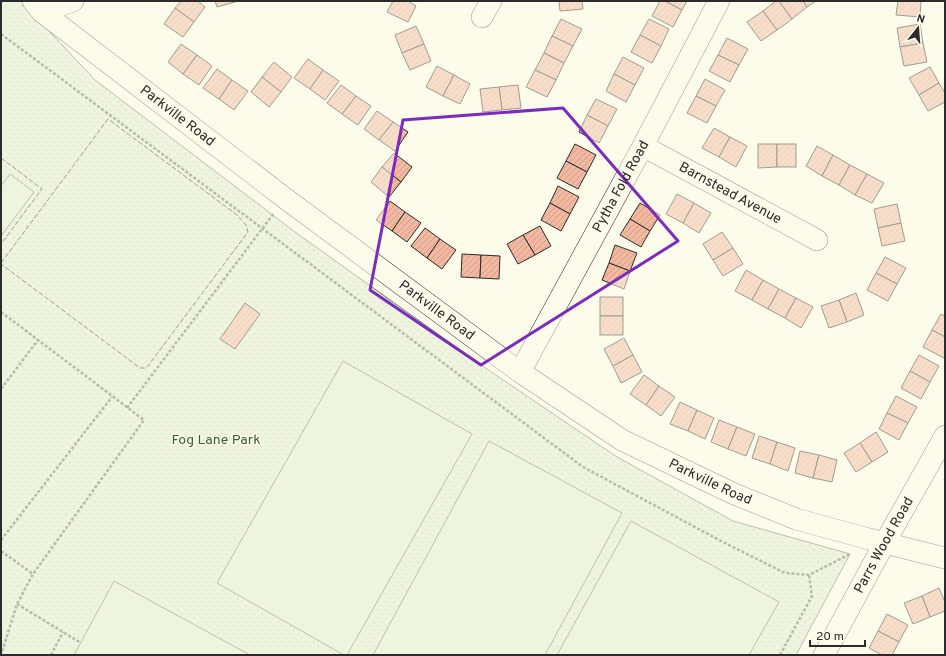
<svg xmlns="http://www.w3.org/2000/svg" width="946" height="656" font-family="Overpass,sans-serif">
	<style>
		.grass { fill: url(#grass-dots); stroke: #74746e }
		.pitch { fill: #deebd1; stroke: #74746e }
		.building { fill: url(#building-hatch); stroke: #2b2b2b }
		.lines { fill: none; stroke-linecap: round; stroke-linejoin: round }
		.minor-casing { stroke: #2b2b2b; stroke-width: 22 }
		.path { stroke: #6a6964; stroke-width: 2.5; stroke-dasharray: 3 2; stroke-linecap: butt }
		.minor { stroke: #fdfbea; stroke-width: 21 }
		.fence { stroke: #2b2b2b; stroke-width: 1; stroke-dasharray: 5 2; stroke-linecap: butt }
		.marked { fill: none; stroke: #7b2cbf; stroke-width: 3; stroke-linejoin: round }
		.labels { text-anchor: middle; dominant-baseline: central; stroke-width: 3; stroke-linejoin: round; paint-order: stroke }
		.street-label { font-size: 14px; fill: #2b2b2b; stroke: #fdfbea }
		.park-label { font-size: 14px; fill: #34623c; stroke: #fdfbea }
	</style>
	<defs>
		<pattern id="grass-dots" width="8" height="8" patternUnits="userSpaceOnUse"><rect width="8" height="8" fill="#deebd1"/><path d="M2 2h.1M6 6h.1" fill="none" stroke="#bfcab4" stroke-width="1.8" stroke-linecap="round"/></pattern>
		<pattern id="building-hatch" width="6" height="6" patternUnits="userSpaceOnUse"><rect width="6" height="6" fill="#f2b8a0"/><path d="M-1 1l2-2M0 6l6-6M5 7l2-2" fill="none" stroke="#d09e8a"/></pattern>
	</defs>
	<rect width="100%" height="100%" fill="#fdfbea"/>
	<path class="grass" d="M1,1H21L95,80L295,232L484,367L617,457L733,521L850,554L796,655H1Z"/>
	<g class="pitch">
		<path d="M10,174L34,192L1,236V186Z"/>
		<path d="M343,361L472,434L347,655H344L217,583Z"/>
		<path d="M489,441L622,513L545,655H373Z"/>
		<path d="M631,521L779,602L749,655H557Z"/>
		<path d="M114,581L250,655H74Z"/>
	</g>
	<g class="building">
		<path d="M181,1H198L205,7L194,22L175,8Z"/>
		<path d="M215,1H235V2L217,7Z"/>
		<path d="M393,1H408L416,6L408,22L387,12Z"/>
		<path d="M559,1H582L583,9L560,11Z"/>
		<path d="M660,1H665L682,10L673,27L652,16Z"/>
		<path d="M665,1H687L682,10Z"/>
		<path d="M776,1H779L792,19L777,30L763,11Z"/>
		<path d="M779,1H803L807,7L792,19Z"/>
		<path d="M803,1H816L807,7Z"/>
		<path d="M898,1H921L920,17L896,15Z"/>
		<path d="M175,8L194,22L183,37L164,24Z"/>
		<path d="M763,11L777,30L761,41L747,22Z"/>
		<path d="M561,19L582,29L573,46L552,36Z"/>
		<path d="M649,19L669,29L661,46L640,35Z"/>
		<path d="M920,24L923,43L900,47L897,28Z"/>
		<path d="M416,26L424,44L402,53L395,35Z"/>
		<path d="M640,35L661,46L652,63L631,52Z"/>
		<path d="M552,36L573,46L564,63L544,53Z"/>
		<path d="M727,38L748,49L739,65L718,55Z"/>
		<path d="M923,43L927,62L904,66L900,47Z"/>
		<path d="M181,44L197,55L183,74L168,62Z"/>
		<path d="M424,44L431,61L410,70L402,53Z"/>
		<path d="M544,53L564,63L556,80L535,70Z"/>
		<path d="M197,55L212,66L199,85L183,74Z"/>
		<path d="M718,55L739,65L730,82L709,71Z"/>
		<path d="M623,57L644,68L635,85L614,74Z"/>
		<path d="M308,59L323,70L310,89L294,78Z"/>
		<path d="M274,62L292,77L281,92L262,77Z"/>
		<path d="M437,66L454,75L443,96L426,87Z"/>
		<path d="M930,67L939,83L919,95L909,78Z"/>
		<path d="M217,69L232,80L219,99L203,88Z"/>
		<path d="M323,70L339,81L325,100L310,89Z"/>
		<path d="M535,70L556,80L547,97L526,87Z"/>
		<path d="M614,74L635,85L626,102L606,91Z"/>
		<path d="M454,75L470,84L460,104L443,96Z"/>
		<path d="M262,77L281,92L269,107L251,92Z"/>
		<path d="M705,79L725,90L716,106L696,96Z"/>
		<path d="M232,80L248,91L234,110L219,99Z"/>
		<path d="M939,83L945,93V102L928,111L919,95Z"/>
		<path d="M341,85L356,96L342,114L327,103Z"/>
		<path d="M518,85L521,108L502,110L499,87Z"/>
		<path d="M499,87L502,110L483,112L480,89Z"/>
		<path d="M356,96L371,106L358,125L342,114Z"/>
		<path d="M696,96L716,106L707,123L687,113Z"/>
		<path d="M596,99L617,109L608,126L587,115Z"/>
		<path d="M377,111L393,122L379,140L364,129Z"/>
		<path d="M587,115L608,126L599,143L579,132Z"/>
		<path d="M393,122L408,132L395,151L379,140Z"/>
		<path d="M714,128L730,137L719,157L702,148Z"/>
		<path d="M730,137L747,146L736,167L719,157Z"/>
		<path d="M575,144L596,155L587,172L566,161Z"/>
		<path d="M758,144H777V167L758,168Z"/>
		<rect x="777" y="144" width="19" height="23"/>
		<path d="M817,146L833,155L822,176L806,166Z"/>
		<path d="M394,153L412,167L401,182L382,167Z"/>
		<path d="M833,155L850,165L839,185L822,176Z"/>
		<path d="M566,161L587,172L578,189L557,178Z"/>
		<path d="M850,165L867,174L855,195L839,185Z"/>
		<path d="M382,167L401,182L389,197L371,182Z"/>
		<path d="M867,174L884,183L872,203L855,195Z"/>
		<path d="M558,186L579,197L570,214L550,203Z"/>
		<path d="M677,194L694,203L683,223L666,214Z"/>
		<path d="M390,201L405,212L392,231L376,220Z"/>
		<path d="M550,203L570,214L561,231L541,220Z"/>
		<path d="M640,203L660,215L650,231L630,219Z"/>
		<path d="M694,203L711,213L699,233L683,223Z"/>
		<path d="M897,204L901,223L878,228L874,209Z"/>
		<path d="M405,212L421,223L407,242L392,231Z"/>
		<path d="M630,219L650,231L641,247L620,235Z"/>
		<path d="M901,223L905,241L882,246L878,228Z"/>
		<path d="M540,226L551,246L535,255L523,235Z"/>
		<path d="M425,228L440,239L427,258L411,246Z"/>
		<path d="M722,232L733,248L713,260L703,244Z"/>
		<path d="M523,235L535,255L518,264L507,244Z"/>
		<path d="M440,239L456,250L442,269L427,258Z"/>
		<path d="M615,245L637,253L630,271L609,263Z"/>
		<path d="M733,248L743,264L723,276L713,260Z"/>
		<path d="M462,254L481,255L480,278L461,277Z"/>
		<path d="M481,255L500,256L499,279L480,278Z"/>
		<path d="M885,257L906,268L897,284L876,273Z"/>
		<path d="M609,263L630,271L624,289L602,280Z"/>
		<path d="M746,270L763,280L752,300L735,291Z"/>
		<path d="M876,273L897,284L888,301L867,290Z"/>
		<path d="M763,280L779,289L768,309L752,300Z"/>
		<path d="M779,289L796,298L785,318L768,309Z"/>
		<path d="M856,293L864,315L847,322L839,300Z"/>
		<rect x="600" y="297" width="23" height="19"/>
		<path d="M796,298L813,307L801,328L785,318Z"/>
		<path d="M839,300L847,322L829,328L821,306Z"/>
		<path d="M245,303L260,314L235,349L220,339Z"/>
		<path d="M941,314L945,316V337L932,330Z"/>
		<rect x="600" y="316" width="23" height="19"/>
		<path d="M932,330L945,337V355L944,358L923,347Z"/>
		<path d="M624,338L633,355L613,366L604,349Z"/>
		<path d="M633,355L642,372L621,383L613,366Z"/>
		<path d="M919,355L939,366L930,382L910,371Z"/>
		<path d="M910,371L930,382L921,399L901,388Z"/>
		<path d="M644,375L659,386L646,405L630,394Z"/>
		<path d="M659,386L675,397L661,416L646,405Z"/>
		<path d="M896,396L917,407L908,423L887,413Z"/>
		<path d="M680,402L697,410L688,431L670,424Z"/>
		<path d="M697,410L714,418L705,439L688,431Z"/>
		<path d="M887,413L908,423L899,440L879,429Z"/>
		<path d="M719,420L737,427L728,449L711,442Z"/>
		<path d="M737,427L755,434L746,456L728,449Z"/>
		<path d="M876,432L888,452L872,462L860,443Z"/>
		<path d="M759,436L777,442L770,464L752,458Z"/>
		<path d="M777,442L795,448L788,471L770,464Z"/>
		<path d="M860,443L872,462L856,472L844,453Z"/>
		<path d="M800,451L819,455L813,478L795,473Z"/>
		<path d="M819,455L837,460L832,482L813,478Z"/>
		<path d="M939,588L945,602V611L930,617L922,596Z"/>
		<path d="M922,596L930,617L913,624L904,603Z"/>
		<path d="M887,614L908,625L899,642L878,631Z"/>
		<path d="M878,631L899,642L892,655H882L869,648Z"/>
	</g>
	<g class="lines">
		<g class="minor-casing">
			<g id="minor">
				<path id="s1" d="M33,1L42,12L286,199L520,372L622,440L732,493L796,519L869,539L945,558"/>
				<path d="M42,12L73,1"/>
				<path d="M482,17L491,1"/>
				<path id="s2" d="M643,146L817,240"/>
				<path id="s3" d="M520,372L643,146L719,1"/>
				<path id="s4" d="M824,655L884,544L945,436"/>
			</g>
		</g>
		<g class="path">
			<path d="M1,34L583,467L721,541L785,573L809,575L850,554"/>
			<path d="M1,312L144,420L33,574"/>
			<path d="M1,389L38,340"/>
			<path d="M127,408L274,213"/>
			<path d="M1,540L112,397"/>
			<path d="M1,551L33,574L17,604L1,655"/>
			<path d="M17,604L81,643"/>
			<path d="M51,655L63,632"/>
			<path d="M780,655L812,596L809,575"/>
		</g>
		<use href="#minor" class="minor"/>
		<g class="fence">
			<path d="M1,158L42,189L1,244"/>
			<path d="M1,263L108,119L237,215L246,225L248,232L148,366L145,368H140L1,264"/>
		</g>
	</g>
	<path d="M0 0H946V656H0ZM563,108L678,241L481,365L370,290L403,120Z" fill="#fdfbea" fill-opacity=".55" fill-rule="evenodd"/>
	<path class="marked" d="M563,108L678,241L481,365L370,290L403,120Z"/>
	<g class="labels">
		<g class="street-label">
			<text stroke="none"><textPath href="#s1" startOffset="185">Parkville Road</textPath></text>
			<text stroke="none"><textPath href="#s3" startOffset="211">Pytha Fold Road</textPath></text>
			<text stroke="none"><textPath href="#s2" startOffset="99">Barnstead Avenue</textPath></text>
			<text stroke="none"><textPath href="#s1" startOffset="509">Parkville Road</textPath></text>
			<text stroke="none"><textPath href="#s1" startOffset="833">Parkville Road</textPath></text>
			<text stroke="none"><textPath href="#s4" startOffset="125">Parrs Wood Road</textPath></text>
		</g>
		<g class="park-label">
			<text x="216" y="440">Fog Lane Park</text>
		</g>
	</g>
	<rect width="946" height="656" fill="none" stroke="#2b2b2b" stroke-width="4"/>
	<g transform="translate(918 28) rotate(17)" stroke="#fdfbea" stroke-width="3" paint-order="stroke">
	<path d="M0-3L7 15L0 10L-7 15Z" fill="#2b2b2b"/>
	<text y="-6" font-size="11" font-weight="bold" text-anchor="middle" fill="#2b2b2b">N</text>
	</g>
	<path d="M810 640v6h55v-6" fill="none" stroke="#2b2b2b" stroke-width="2"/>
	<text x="816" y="640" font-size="12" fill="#2b2b2b" stroke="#fdfbea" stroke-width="3" paint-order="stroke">20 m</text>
</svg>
